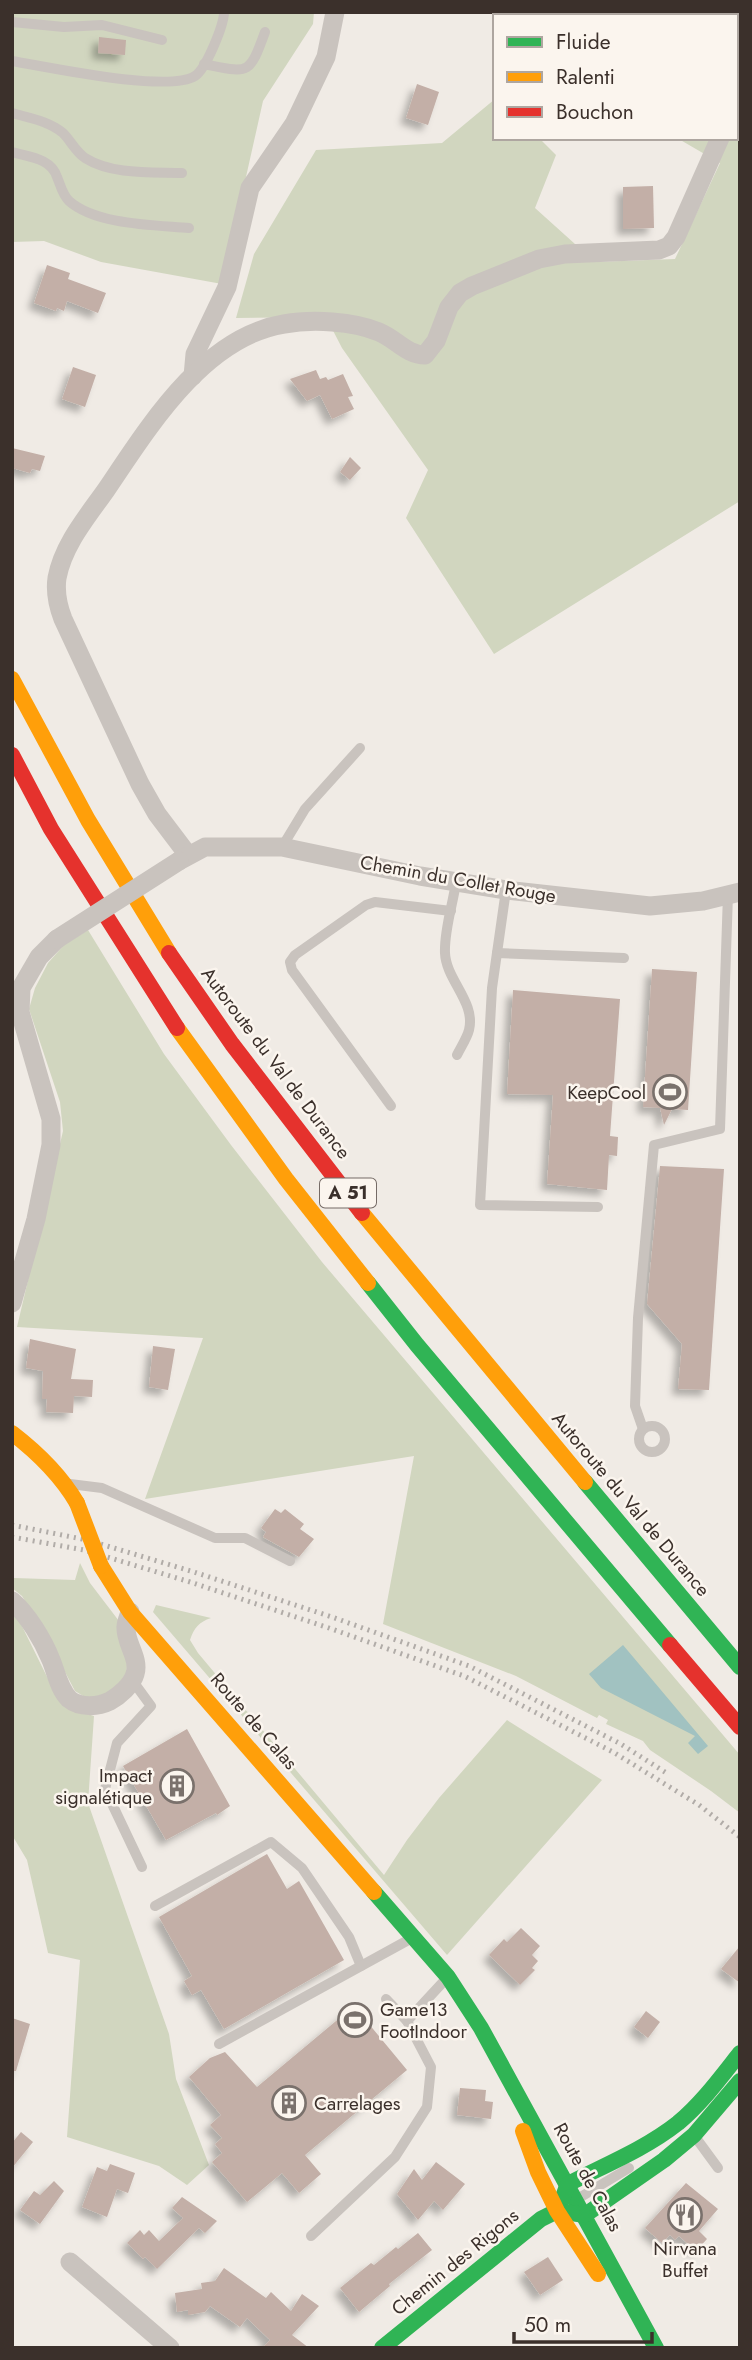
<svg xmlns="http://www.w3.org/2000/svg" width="752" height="2360" font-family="Jost,sans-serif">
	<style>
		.green { fill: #d1d6bf }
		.water { fill: #a1c2c1 }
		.building { fill: #c3afa7; filter: url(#shadow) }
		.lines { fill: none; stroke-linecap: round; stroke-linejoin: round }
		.lane { stroke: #c9c3be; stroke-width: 10 }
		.street { stroke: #c9c3be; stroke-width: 19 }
		.fast { stroke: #30b455; stroke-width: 16 }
		.slow { stroke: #ff9f0a; stroke-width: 16 }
		.jam { stroke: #e5322d; stroke-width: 16 }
		.rail { stroke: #b1aca8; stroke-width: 5; stroke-dasharray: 2 5; stroke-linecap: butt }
		.street-bridge { stroke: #c9c3be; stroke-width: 19 }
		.slow-bridge { stroke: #ff9f0a; stroke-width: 16 }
		.labels { text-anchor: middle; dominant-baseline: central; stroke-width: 5; stroke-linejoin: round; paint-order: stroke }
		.shield { fill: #fbf5ee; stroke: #756b66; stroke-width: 2 }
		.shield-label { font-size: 18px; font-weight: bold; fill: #3b302b }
		.street-label { font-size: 19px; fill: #3b302b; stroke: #fbf5ee }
		.poi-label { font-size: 19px; fill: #3b302b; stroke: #fbf5ee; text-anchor: end }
	</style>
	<defs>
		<filter id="shadow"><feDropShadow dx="-6" dy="6" stdDeviation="3.5" flood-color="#0004"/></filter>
	</defs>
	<rect width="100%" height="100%" fill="#f0ebe5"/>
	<g class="green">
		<path d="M12,12H314L313,24L263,101L222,284L101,262L44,241L12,242Z"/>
		<path d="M574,12H740V501L494,654L406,518L428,470L342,348L326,317L236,318L254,254L316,150L442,143L495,99V138H539L556,155L535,208L595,262L675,259L720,163L677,138H736V16H577Z"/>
		<path d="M88,930L164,1054L231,1145L322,1262L740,1755V1813L711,1791L650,1750L643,1741L606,1724L608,1720L599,1715L597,1718L516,1676L383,1624L414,1456L145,1499L203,1338L17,1327L63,1131L60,1102L29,1009L35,988L48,963L64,945Z"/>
		<path d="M80,1563L90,1583L122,1625L127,1665L126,1680L117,1692L88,1699L75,1691L43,1630L22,1596L12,1588L14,1578L75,1580Z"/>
		<path d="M156,1605L211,1618C199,1622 194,1628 190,1640L198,1653L384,1875L407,1840L439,1798L507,1720L602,1780L447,1955L153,1612Z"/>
		<path d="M12,1612L17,1616L56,1695L71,1709L94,1716L88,1803L169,2034L176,2079L209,2165L187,2185L159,2166L67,2137L80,1960L48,1953L27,1860L12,1835Z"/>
	</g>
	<path class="water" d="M623,1645L708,1746L698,1754L688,1743L695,1736L601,1688L589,1674Z"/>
	<g class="building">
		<path d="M99,37L126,40L125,55L98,53Z"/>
		<path d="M417,84L439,92L428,125L406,118Z"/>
		<path d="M653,186L654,228L623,229V187Z"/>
		<path d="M47,265L70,273L68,279L106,293L98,313L67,301L64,311L57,308L56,311L34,303Z"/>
		<path d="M73,367L96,375L85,407L62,399Z"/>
		<path d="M316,370L320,379L326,377L328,380L343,374L353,396L348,397L354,409L332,419L320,395L307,401L290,379Z"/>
		<path d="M12,448L45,456L40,471L32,469L30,473L12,468Z"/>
		<path d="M350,457L361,468L350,480L340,472Z"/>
		<path d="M652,969L697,972L688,1110L672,1109L664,1125L660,1108L643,1107Z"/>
		<path d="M513,990L620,999L610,1136L618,1137L617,1156L609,1155L607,1190L547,1184L553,1095L507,1094Z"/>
		<path d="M660,1166L724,1169L709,1390L678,1389L682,1344L647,1304Z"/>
		<path d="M30,1339L76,1349L71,1379L93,1380L92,1397L74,1396L73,1413L46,1412L47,1399H42L43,1371L26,1368Z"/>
		<path d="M153,1346L175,1349L168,1390L149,1387Z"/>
		<path d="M275,1509L281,1513L285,1509L304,1524L300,1529L314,1539L299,1557L263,1537L266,1532L261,1528Z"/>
		<path d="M187,1729L230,1806L217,1815L216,1813L166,1840L123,1766Z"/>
		<path d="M267,1854L287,1889L299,1881L344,1960L224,2029L201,1990L192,1995L184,1981L192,1976L159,1917Z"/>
		<path d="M521,1928L540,1946L532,1955L538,1961L532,1968L535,1970L520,1985L489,1955L504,1939L507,1942Z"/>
		<path d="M740,1946V1983L721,1969Z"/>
		<path d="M354,2006L407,2070L305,2155L321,2174L299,2193L282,2173L247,2202L212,2162L222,2153L215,2144L222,2138L210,2125L221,2115L189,2077L210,2058L225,2052L257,2087Z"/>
		<path d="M646,2011L660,2022L648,2038L634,2027Z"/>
		<path d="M12,2018L30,2024L16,2071H12Z"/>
		<path d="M460,2088L486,2090L485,2101L493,2102L491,2119L457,2115Z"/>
		<path d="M21,2132L33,2142L12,2168V2143Z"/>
		<path d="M436,2162L465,2184L443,2210L434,2201L418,2220L397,2194L414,2169L422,2180Z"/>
		<path d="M110,2164L135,2173L128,2193L117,2189L107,2217L82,2207L97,2167L107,2171Z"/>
		<path d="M54,2181L64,2191L40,2224L20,2210L34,2191L40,2195Z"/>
		<path d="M686,2183L718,2209L699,2231L707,2239L696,2251L679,2236L675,2240L670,2235L662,2243L645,2228Z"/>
		<path d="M182,2197L217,2221L205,2233L199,2228L157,2269L145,2257L143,2259L127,2243L140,2230L144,2235L149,2230L159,2241L183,2218L172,2208Z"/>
		<path d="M418,2233L432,2250L389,2284L390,2286L359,2312L340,2288L371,2263L374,2265L396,2247L398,2249Z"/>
		<path d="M548,2257L563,2280L540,2295L524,2272Z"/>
		<path d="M224,2268L266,2298L271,2292L291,2311L302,2294L319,2306L292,2335L309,2348H262L270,2340L247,2318L240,2327L210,2306L205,2312L188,2315V2310L177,2312L175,2293L202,2289L201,2283L215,2281Z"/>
	</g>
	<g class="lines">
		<g class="lane">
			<path d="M12,22L64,27L102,25L162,40"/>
			<path d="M12,61C48,67 168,93 195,76C206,69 224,25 224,12"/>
			<path d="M204,64C249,73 249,76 265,32"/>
			<path d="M12,113C29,118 49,121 63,133C71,141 75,151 85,158C112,175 151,172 182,173"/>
			<path d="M12,152C29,157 51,158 57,177C61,186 62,194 69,201C96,225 155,225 189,228"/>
			<path d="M282,847L305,809L360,748"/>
			<path d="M456,882C453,904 444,930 445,953C446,980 476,1002 469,1030C467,1038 461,1047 457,1055"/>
			<path d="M506,890L492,988L480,1205L598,1207"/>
			<path d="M497,953L624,958"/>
			<path d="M391,1106L292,970L290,962L295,955L366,905L375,902L451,911"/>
			<circle cx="652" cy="1439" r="13"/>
			<path d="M643,1429L635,1406L638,1318L654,1145L720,1129L728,894"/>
			<path d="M70,1484L102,1488L215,1538H245L290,1561"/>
			<path d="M132,1680L151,1706L117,1743L105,1789L142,1867"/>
			<path d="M155,1906L271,1842L302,1868L349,1937L361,1966"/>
			<path d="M386,1999L407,2021L445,1980"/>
			<path d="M219,2044L412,1938"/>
			<path d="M696,2138L718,2168"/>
			<path d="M579,2198L629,2168"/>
			<path d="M311,2236L395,2157L427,2107L431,2067L407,2021"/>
		</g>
		<g class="street">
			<path d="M736,99L740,91"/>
			<path d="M193,376L195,354L227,287L250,188L294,124L326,57L335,12"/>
			<path d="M188,855L157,814L140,784L63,619C58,606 55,592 57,578C63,545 87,517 106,490C148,428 203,337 284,324C312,319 353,321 379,332C396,339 407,355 425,355L436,341L449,307L460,293L472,286L539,259L565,254L659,250L669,246L676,237L720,138"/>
			<path d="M179,861L205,847H282L420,876L506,890L650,906L703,901L740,892"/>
			<path d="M12,1303L36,1219L51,1145V1119L20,1012L21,988L39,957L57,939"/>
			<path d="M12,1601C28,1615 43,1640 51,1660C56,1672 59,1689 69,1699C80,1708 98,1707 110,1701C119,1696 132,1685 135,1674C140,1658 125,1643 126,1627C126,1622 129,1616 130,1612"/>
			<path d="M70,2262L170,2348"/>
		</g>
		<g class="fast">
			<path d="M368,1283L417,1345L670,1645"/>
			<path d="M585,1482L740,1667"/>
			<path d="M374,1892L448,1977L481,2028L656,2348"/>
			<path d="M561,2202L568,2184C605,2165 645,2149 678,2123C702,2103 721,2077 740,2053"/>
			<path d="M382,2348L541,2219L557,2211L585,2215L664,2160L694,2135L740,2081"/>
		</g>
		<g class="slow">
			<path d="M12,679L88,820L169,953"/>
			<path d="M177,1028L286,1179L368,1283"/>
			<path d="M362,1213L585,1482"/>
			<path d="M12,1433C38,1453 60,1474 77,1503"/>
			<path d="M101,1566L130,1612L374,1892"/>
			<path d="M523,2131L538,2172L557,2211L598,2274"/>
		</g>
		<g class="jam">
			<path d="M12,755L51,829L177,1028"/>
			<path d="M169,953L232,1044L362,1213"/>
			<path d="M670,1645L740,1727"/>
		</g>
		<g class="rail">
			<path d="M12,1525L87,1540L194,1572L332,1617L469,1666L619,1743L668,1774"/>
			<path d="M12,1537L84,1550L190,1582L329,1628L464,1676L613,1752L699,1805L740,1837"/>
		</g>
		<path class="street-bridge" d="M57,939L179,861"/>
		<path class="slow-bridge" d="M77,1503L101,1566"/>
	</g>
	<defs>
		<g id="stadium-ring" transform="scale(1.75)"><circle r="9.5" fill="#fbf5ee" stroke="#7a716c" stroke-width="1.5"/><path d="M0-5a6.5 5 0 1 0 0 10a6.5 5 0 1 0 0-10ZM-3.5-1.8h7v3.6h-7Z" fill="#7a716c"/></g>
		<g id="building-ring" transform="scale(1.75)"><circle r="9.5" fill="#fbf5ee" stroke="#7a716c" stroke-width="1.5"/><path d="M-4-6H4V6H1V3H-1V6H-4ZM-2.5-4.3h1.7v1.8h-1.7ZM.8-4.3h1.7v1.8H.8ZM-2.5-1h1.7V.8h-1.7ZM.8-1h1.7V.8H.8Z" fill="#7a716c"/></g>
		<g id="restaurant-ring" transform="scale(1.75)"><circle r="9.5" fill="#fbf5ee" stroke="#7a716c" stroke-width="1.5"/><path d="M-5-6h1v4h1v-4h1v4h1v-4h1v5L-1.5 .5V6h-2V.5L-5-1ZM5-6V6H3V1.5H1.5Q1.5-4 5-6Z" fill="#7a716c"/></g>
	</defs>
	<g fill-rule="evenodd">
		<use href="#stadium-ring" x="670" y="1092"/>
		<use href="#building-ring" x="177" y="1786"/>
		<use href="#stadium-ring" x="355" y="2020"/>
		<use href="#building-ring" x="289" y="2103"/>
		<use href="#restaurant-ring" x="685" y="2215"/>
	</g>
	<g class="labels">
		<rect class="shield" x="320" y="1178.5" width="56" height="29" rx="5"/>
		<g class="shield-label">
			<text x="348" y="1193">A 51</text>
		</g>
		<g class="street-label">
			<text transform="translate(458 879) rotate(10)">Chemin du Collet Rouge</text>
			<text transform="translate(276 1063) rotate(53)">Autoroute du Val de Durance</text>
			<text transform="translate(631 1504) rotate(50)">Autoroute du Val de Durance</text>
			<text transform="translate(254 1721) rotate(49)">Route de Calas</text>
			<text transform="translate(588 2177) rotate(61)">Route de Calas</text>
			<text transform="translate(455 2262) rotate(-39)">Chemin des Rigons</text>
		</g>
		<g class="poi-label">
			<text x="646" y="1092">KeepCool</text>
			<text x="152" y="1775">Impact<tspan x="152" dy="22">signalétique</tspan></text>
			<text x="380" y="2009" text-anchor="start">Game13<tspan x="380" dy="22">FootIndoor</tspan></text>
			<text x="314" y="2103" text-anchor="start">Carrelages</text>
			<text x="685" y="2248" text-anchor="middle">Nirvana<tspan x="685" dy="22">Buffet</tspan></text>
		</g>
	</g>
	<rect width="752" height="2360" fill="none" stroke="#3b302b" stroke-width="28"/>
	<rect x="493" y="14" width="245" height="126" fill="#fbf5ee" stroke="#aea6a0" stroke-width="2"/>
	<rect x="507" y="37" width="35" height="10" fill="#30b455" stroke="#aea6a0" stroke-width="2"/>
	<text x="556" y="49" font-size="21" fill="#3b302b">Fluide</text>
	<rect x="507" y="72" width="35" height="10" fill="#ff9f0a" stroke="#aea6a0" stroke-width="2"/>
	<text x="556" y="84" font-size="21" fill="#3b302b">Ralenti</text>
	<rect x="507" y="107" width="35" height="10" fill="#e5322d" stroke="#aea6a0" stroke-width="2"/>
	<text x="556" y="119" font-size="21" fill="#3b302b">Bouchon</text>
	<path d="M514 2332v10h138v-10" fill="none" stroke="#3b302b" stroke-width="3.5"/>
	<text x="524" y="2332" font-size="21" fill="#3b302b" stroke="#fbf5ee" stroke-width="5" paint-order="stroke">50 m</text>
</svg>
